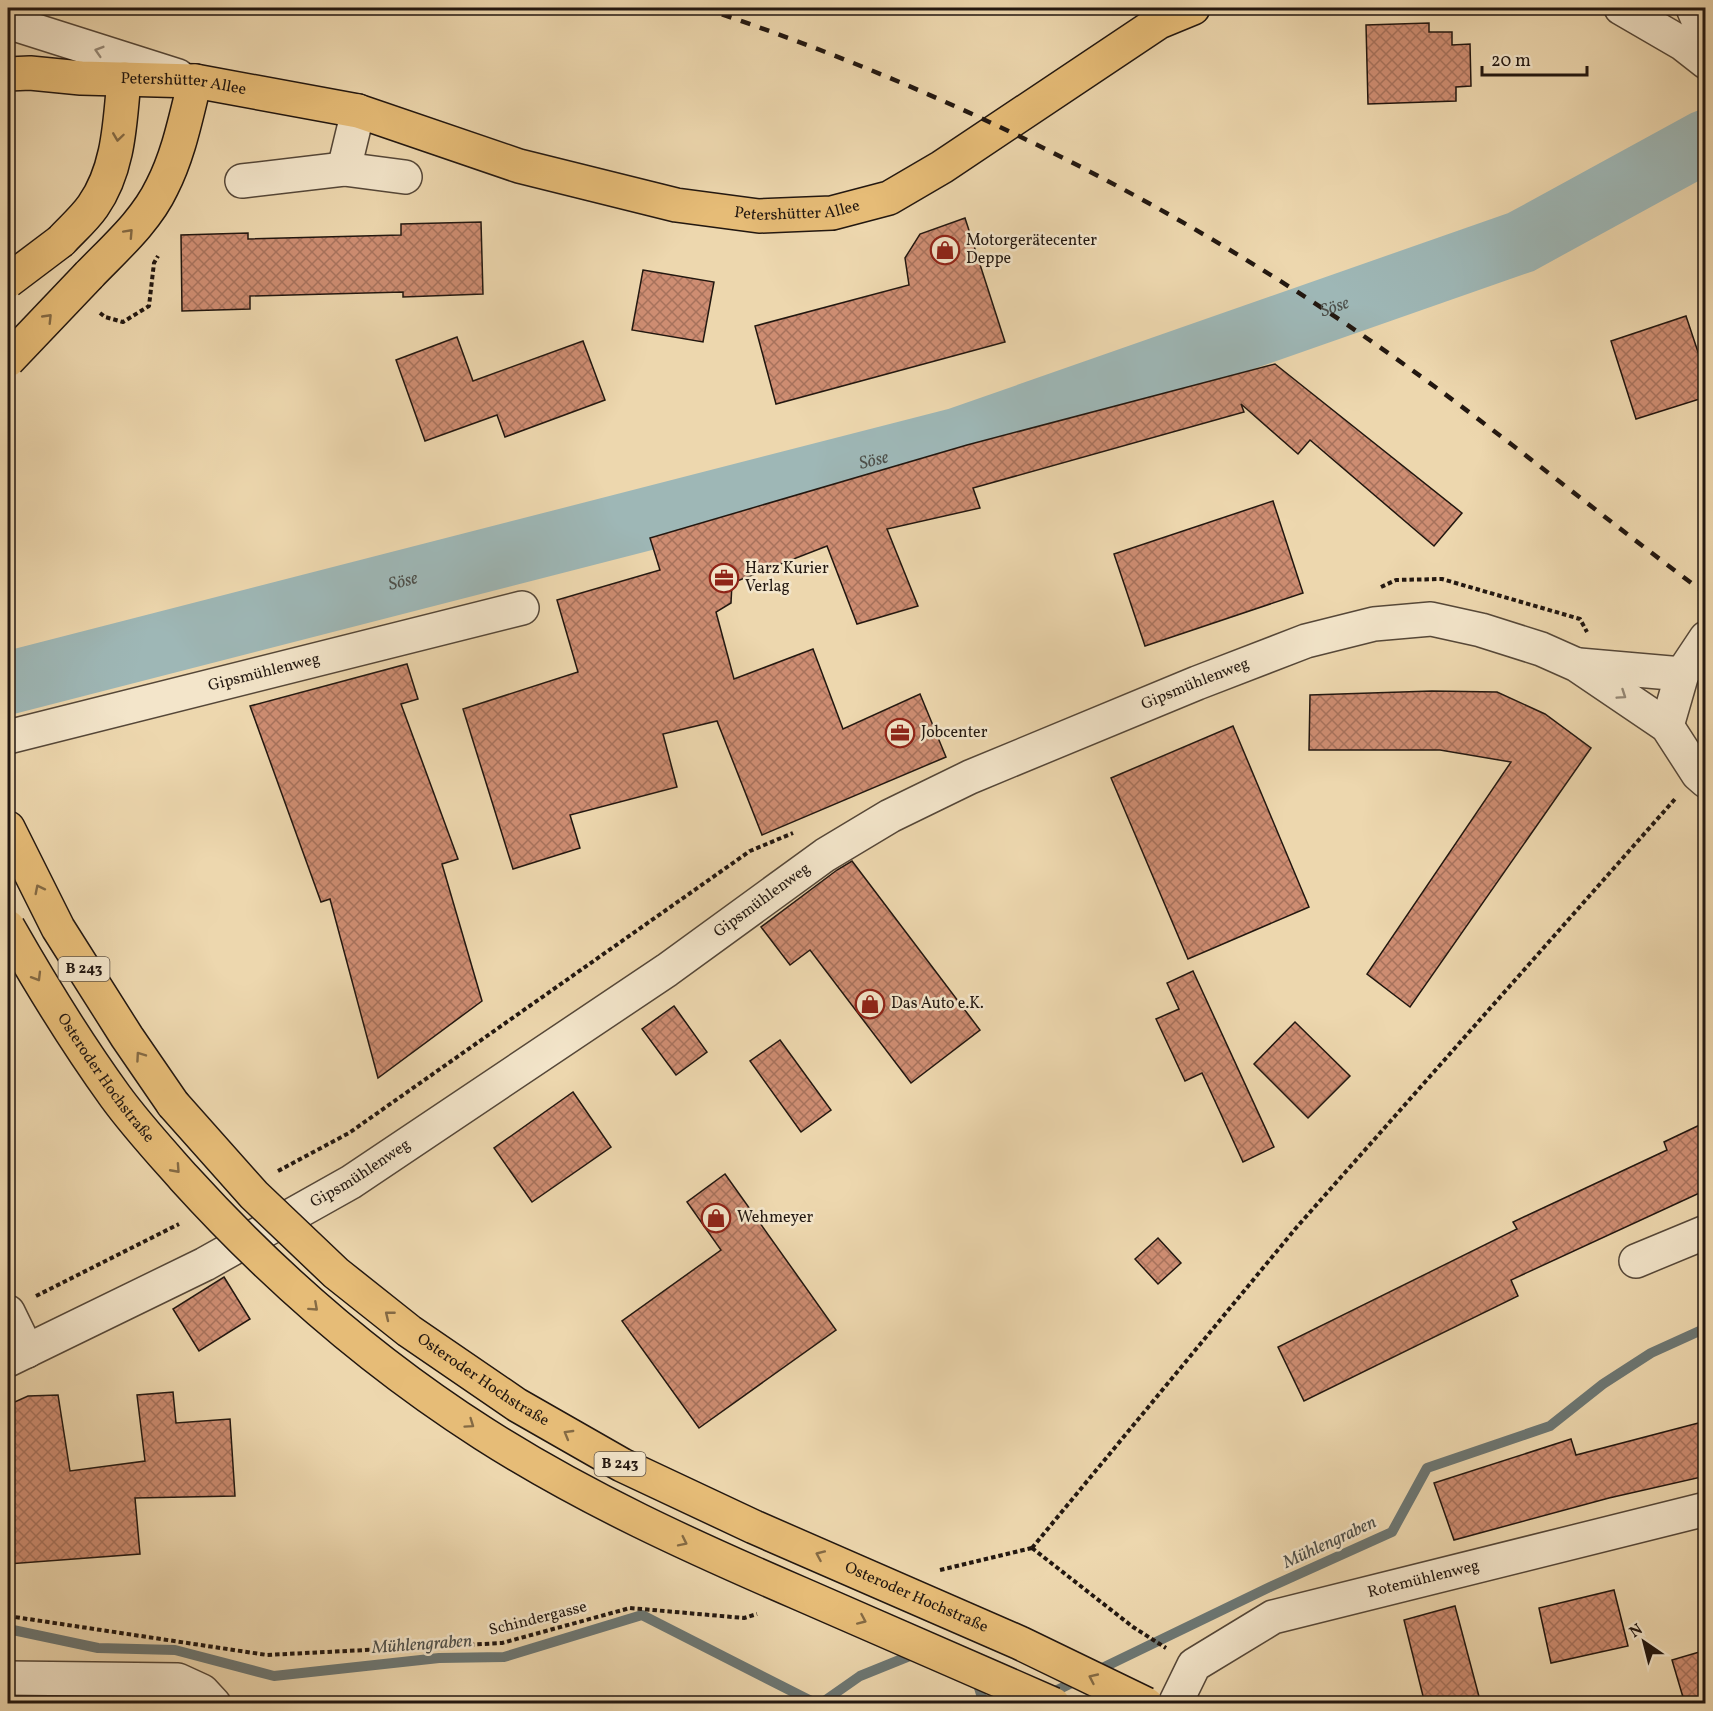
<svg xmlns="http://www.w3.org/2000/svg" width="1713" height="1711" font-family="Vollkorn,serif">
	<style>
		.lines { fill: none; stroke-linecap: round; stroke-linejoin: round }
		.stream { stroke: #6c7774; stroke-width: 10 }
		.river { stroke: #9eb7b6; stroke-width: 63 }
		.building { fill: url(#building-cross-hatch); stroke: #221710; stroke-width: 1.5 }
		.minor-casing { stroke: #554738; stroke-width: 36 }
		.major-casing { stroke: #221710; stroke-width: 36 }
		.highway-casing { stroke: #221710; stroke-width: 36 }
		.path { stroke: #221710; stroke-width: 4; stroke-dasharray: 4.5 3; stroke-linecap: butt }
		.minor { stroke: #f3e5ca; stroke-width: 33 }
		.major { stroke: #e6bc77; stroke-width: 33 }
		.highway { stroke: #e6bc77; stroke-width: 33 }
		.rail { stroke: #221710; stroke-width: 4.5; stroke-dasharray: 10 10; stroke-linecap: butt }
		.highway-bridge-casing { stroke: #221710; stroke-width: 36; stroke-linecap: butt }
		.highway-bridge { stroke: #e6bc77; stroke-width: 33 }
		.oneway { stroke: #958876 }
		.oneway2 { stroke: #846a44 }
		.labels { text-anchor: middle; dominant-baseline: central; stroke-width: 5; stroke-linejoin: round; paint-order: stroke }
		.shield { fill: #f3e5ca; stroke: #615548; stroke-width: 1.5 }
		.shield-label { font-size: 15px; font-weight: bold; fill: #221710 }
		.street-label { font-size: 16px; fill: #221710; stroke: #f3e5ca }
		.poi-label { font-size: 16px; fill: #221710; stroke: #f3e5ca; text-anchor: start }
		.water-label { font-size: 18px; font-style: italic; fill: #4d4f4a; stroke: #f3e5ca }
	</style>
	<defs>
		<pattern id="building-cross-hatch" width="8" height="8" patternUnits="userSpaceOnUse" patternTransform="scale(1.5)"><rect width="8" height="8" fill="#ce8d72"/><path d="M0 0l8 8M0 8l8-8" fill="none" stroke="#a7725c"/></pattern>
	</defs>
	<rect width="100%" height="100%" fill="#edd7ae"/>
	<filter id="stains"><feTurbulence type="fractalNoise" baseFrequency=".00333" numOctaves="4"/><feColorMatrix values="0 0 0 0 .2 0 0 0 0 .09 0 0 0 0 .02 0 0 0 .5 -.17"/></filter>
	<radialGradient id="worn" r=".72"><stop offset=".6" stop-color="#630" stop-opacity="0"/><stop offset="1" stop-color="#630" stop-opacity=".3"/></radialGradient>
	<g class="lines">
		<g class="stream">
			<path d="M8,1629L98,1648L175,1650L274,1676L439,1658L504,1657L642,1615L817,1704"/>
			<path d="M1094,1672L1270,1587L1392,1532L1427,1468L1550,1426L1603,1384L1651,1353L1706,1328"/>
			<path d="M976,1678L984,1704"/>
			<path d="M1049,1694L1080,1679"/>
			<path d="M820,1704L860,1676L912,1655H917"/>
		</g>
		<path class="river" id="s1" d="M8,683L958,439L1521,242L1706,141"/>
	</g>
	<g class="building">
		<path d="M1429,23V32H1452V45L1470,44L1471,86L1456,87V101L1368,104L1366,25Z"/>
		<path d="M965,218L1005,342L776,404L755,326L909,285L905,258L920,234Z"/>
		<path d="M481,222L483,294L403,297V292L250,296V309L182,311L181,235L248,233V239L401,235V224Z"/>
		<path d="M643,270L714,282L703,342L632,330Z"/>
		<path d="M1686,316L1706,376V397L1636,419L1611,341Z"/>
		<path d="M457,337L473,381L583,341L605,400L505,437L497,415L425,441L396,360Z"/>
		<path d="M1275,364L1462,513L1434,546L1310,440L1298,454L1241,404L1244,412L973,488L980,508L887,529L918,606L857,624L827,546L732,583L731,603L716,612L734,679L813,649L843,729L920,694L946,757L762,835L717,721L663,734L677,787L570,815L580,848L513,869L463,709L578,672L557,600L660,570L650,538L967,445Z"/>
		<path d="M1273,501L1303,593L1145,646L1114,554Z"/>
		<path d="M407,664L418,699L401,704L458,859L442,864L482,1001L378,1078L330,899L321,902L250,706Z"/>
		<path d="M1432,691L1497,692L1545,714L1591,748L1410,1007L1367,974L1511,762L1440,750H1309L1310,695Z"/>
		<path d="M1233,726L1309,907L1188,959L1111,778Z"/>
		<path d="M852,861L980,1030L911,1083L810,950L790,965L761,927L837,870Z"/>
		<path d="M1193,971L1274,1147L1243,1162L1202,1073L1185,1081L1156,1019L1179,1009L1167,983Z"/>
		<path d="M674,1006L707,1052L676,1075L642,1029Z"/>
		<path d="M1295,1022L1350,1076L1308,1118L1254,1064Z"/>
		<path d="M780,1040L831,1110L801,1132L750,1061Z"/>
		<path d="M573,1092L611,1147L532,1202L494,1148Z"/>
		<path d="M1706,1122V1190L1511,1280L1518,1296L1304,1401L1278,1347L1517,1229L1513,1222L1667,1150L1664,1142Z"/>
		<path d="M725,1174L836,1330L699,1428L622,1321L721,1250L687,1202Z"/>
		<path d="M1158,1238L1181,1263L1158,1284L1135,1259Z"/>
		<path d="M224,1277L250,1319L199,1351L173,1309Z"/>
		<path d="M173,1392L176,1423L230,1419L235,1496L135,1498L140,1554L8,1564V1405L28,1396L58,1395L70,1471L145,1461L137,1395Z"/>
		<path d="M1706,1421V1476L1609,1498L1454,1540L1434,1483L1571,1439L1576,1455Z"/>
		<path d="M1614,1590L1628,1646L1551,1663L1539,1608Z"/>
		<path d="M1455,1606L1481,1704H1425L1404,1620Z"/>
		<path d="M1706,1650V1704H1685L1672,1660Z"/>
	</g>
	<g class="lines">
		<g class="minor-casing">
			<g id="minor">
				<path d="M1621,8L1683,44L1706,62"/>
				<path d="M1693,8L1706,39"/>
				<path d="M8,22L178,76"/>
				<path d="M344,169L358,111"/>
				<path d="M242,181L344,169L405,177"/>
				<path d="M1579,665L1682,674"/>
				<path d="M1667,726L1682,674L1706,638"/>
				<path id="s2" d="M8,737L522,608"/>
				<path d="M1636,1261L1706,1232"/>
				<path d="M8,1312L27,1351"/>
				<path id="s3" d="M8,1360L205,1264L351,1182L667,970L825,855L890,816L970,777L1197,683L1306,641L1374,624L1431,619L1481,630L1541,649L1577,665L1667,726L1698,774L1706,781"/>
				<path d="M8,1678L178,1680L202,1691L214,1704"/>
				<path id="s4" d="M1175,1704L1194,1665L1273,1617L1706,1509"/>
			</g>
		</g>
		<g class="major-casing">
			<g id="major">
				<path id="s5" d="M8,74L30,73L81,78L195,81L358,111L519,166L676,205L759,216L832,213L889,198L942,167L1159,22L1193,8"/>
			</g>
		</g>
		<g class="highway-casing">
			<g id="highway">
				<path d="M61,241C71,230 84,219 93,206C119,169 120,122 124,79"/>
				<path d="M89,275C115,248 146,221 162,187C179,154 186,116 195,81"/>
				<path d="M8,828L58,928L127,1037L173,1104"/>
			</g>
		</g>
		<g class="path">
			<path d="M100,313L105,317L123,322L149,306L154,263L158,256"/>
			<path d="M1381,587L1396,580L1442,579L1580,619L1587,632"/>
			<path d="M278,1171L349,1133L750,851L793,833"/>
			<path d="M36,1296L179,1224"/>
			<path d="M1032,1548L1296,1228L1675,799"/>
			<path d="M1032,1548L1133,1627L1166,1648"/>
			<path d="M940,1570L1032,1548"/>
			<path d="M8,1616L267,1655L502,1643L630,1608L744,1618L757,1614"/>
		</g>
		<use href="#minor" class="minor"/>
		<use href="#major" class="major"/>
		<use href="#highway" class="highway"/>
		<path class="rail" d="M703,8C938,86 1164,198 1368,339C1484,419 1593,510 1706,594"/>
		<g class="highway-bridge-casing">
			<g id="highway-bridge">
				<path d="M8,281L61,241"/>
				<path d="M8,360L89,275"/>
				<path id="s6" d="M8,927C41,985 76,1042 115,1096C136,1125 161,1152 184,1178C273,1276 373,1363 484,1434C584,1498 692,1547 801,1594C885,1630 969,1667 1053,1704"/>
				<path id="s7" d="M173,1104L254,1195L336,1273L409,1331L517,1405L622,1465L754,1527L1020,1643L1146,1704"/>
			</g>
		</g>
		<use href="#highway-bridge" class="highway-bridge"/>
	</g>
	<defs><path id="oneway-chevron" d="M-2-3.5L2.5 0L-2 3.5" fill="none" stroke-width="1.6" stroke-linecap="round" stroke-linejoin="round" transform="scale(1.5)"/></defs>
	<g class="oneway">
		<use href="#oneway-chevron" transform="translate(99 51) rotate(-163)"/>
		<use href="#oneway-chevron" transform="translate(1622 695) rotate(34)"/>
	</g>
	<g class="oneway2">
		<use href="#oneway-chevron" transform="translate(118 137) rotate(98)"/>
		<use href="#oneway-chevron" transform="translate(129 233) rotate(-47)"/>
		<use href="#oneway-chevron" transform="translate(48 318) rotate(-46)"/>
		<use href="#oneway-chevron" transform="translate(39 889) rotate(-117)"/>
		<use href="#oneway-chevron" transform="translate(37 977) rotate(59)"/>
		<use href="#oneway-chevron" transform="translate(140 1056) rotate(-125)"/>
		<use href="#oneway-chevron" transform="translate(176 1169) rotate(48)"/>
		<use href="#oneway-chevron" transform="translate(314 1307) rotate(42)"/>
		<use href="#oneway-chevron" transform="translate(389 1315) rotate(-141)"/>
		<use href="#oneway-chevron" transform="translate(470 1424) rotate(35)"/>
		<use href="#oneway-chevron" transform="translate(568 1434) rotate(-150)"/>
		<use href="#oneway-chevron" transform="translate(683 1542) rotate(26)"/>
		<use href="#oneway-chevron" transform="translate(820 1555) rotate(-156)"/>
		<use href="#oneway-chevron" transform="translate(862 1620) rotate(24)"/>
		<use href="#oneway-chevron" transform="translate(1093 1678) rotate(-155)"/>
	</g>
	<defs>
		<g id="shop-ring" transform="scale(1.5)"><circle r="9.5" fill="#f3e5ca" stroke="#8f2418" stroke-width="1.5"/><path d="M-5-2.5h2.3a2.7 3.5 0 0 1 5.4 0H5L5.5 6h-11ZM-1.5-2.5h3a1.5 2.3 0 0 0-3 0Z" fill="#8f2418"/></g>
		<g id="office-ring" transform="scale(1.5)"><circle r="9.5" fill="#f3e5ca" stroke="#8f2418" stroke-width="1.5"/><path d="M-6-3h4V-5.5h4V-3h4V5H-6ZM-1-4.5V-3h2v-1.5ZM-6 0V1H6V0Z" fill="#8f2418"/></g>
	</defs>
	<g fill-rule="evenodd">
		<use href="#shop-ring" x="945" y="250"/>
		<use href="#office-ring" x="724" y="578"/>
		<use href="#office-ring" x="900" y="733"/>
		<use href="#shop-ring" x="870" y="1004"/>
		<use href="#shop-ring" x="716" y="1218"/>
	</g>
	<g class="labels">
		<g class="shield">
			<rect x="58.5" y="957" width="51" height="24" rx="4.5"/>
			<rect x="594.5" y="1452" width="51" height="24" rx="4.5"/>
		</g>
		<g class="shield-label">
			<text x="84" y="969">B 243</text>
			<text x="620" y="1464">B 243</text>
		</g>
		<g class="street-label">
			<text stroke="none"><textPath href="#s5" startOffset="176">Petershütter Allee</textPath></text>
			<text stroke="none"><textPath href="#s5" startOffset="807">Petershütter Allee</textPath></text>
			<text stroke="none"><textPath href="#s2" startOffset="264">Gipsmühlenweg</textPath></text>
			<text stroke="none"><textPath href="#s3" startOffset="1371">Gipsmühlenweg</textPath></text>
			<text stroke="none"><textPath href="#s3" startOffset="885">Gipsmühlenweg</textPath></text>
			<text stroke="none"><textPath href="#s6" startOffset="180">Osteroder Hochstraße</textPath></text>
			<text stroke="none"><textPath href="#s3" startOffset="399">Gipsmühlenweg</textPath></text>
			<text stroke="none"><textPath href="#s7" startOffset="417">Osteroder Hochstraße</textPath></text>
			<text stroke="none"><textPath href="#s4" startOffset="291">Rotemühlenweg</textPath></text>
			<text stroke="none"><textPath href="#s7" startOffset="903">Osteroder Hochstraße</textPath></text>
			<text transform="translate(538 1619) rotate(-14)">Schindergasse</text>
		</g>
		<g class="poi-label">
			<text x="966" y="241">Motorgerätecenter<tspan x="966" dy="18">Deppe</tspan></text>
			<text x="745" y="569">Harz Kurier<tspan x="745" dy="18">Verlag</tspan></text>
			<text x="921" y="733">Jobcenter</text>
			<text x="891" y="1004">Das Auto e.K.</text>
			<text x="737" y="1218">Wehmeyer</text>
		</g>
		<g class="water-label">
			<text stroke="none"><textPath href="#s1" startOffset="1380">Söse</textPath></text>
			<text stroke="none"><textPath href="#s1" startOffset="894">Söse</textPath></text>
			<text stroke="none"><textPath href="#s1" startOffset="408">Söse</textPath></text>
			<text transform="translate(1330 1543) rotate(-25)">Mühlengraben</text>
			<text transform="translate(422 1645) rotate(-4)">Mühlengraben</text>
		</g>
	</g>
	<rect width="1713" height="1711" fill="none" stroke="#edd7ae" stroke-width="30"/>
	<rect x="9" y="9" width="1695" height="1693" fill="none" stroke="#221710" stroke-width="3"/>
	<rect x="15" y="15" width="1683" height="1681" fill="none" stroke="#221710" stroke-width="1.5"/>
	<g transform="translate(1644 1642) rotate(325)" stroke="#f3e5ca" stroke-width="4.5" paint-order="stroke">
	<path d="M0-4.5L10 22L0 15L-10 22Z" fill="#221710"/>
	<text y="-9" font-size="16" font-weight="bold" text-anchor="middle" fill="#221710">N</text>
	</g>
	<path d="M1482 66v9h105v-9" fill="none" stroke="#221710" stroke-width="3"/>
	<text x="1491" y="66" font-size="18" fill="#221710" stroke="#f3e5ca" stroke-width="4.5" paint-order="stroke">20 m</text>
	<rect width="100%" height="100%" filter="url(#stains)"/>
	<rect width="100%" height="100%" fill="url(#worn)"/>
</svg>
